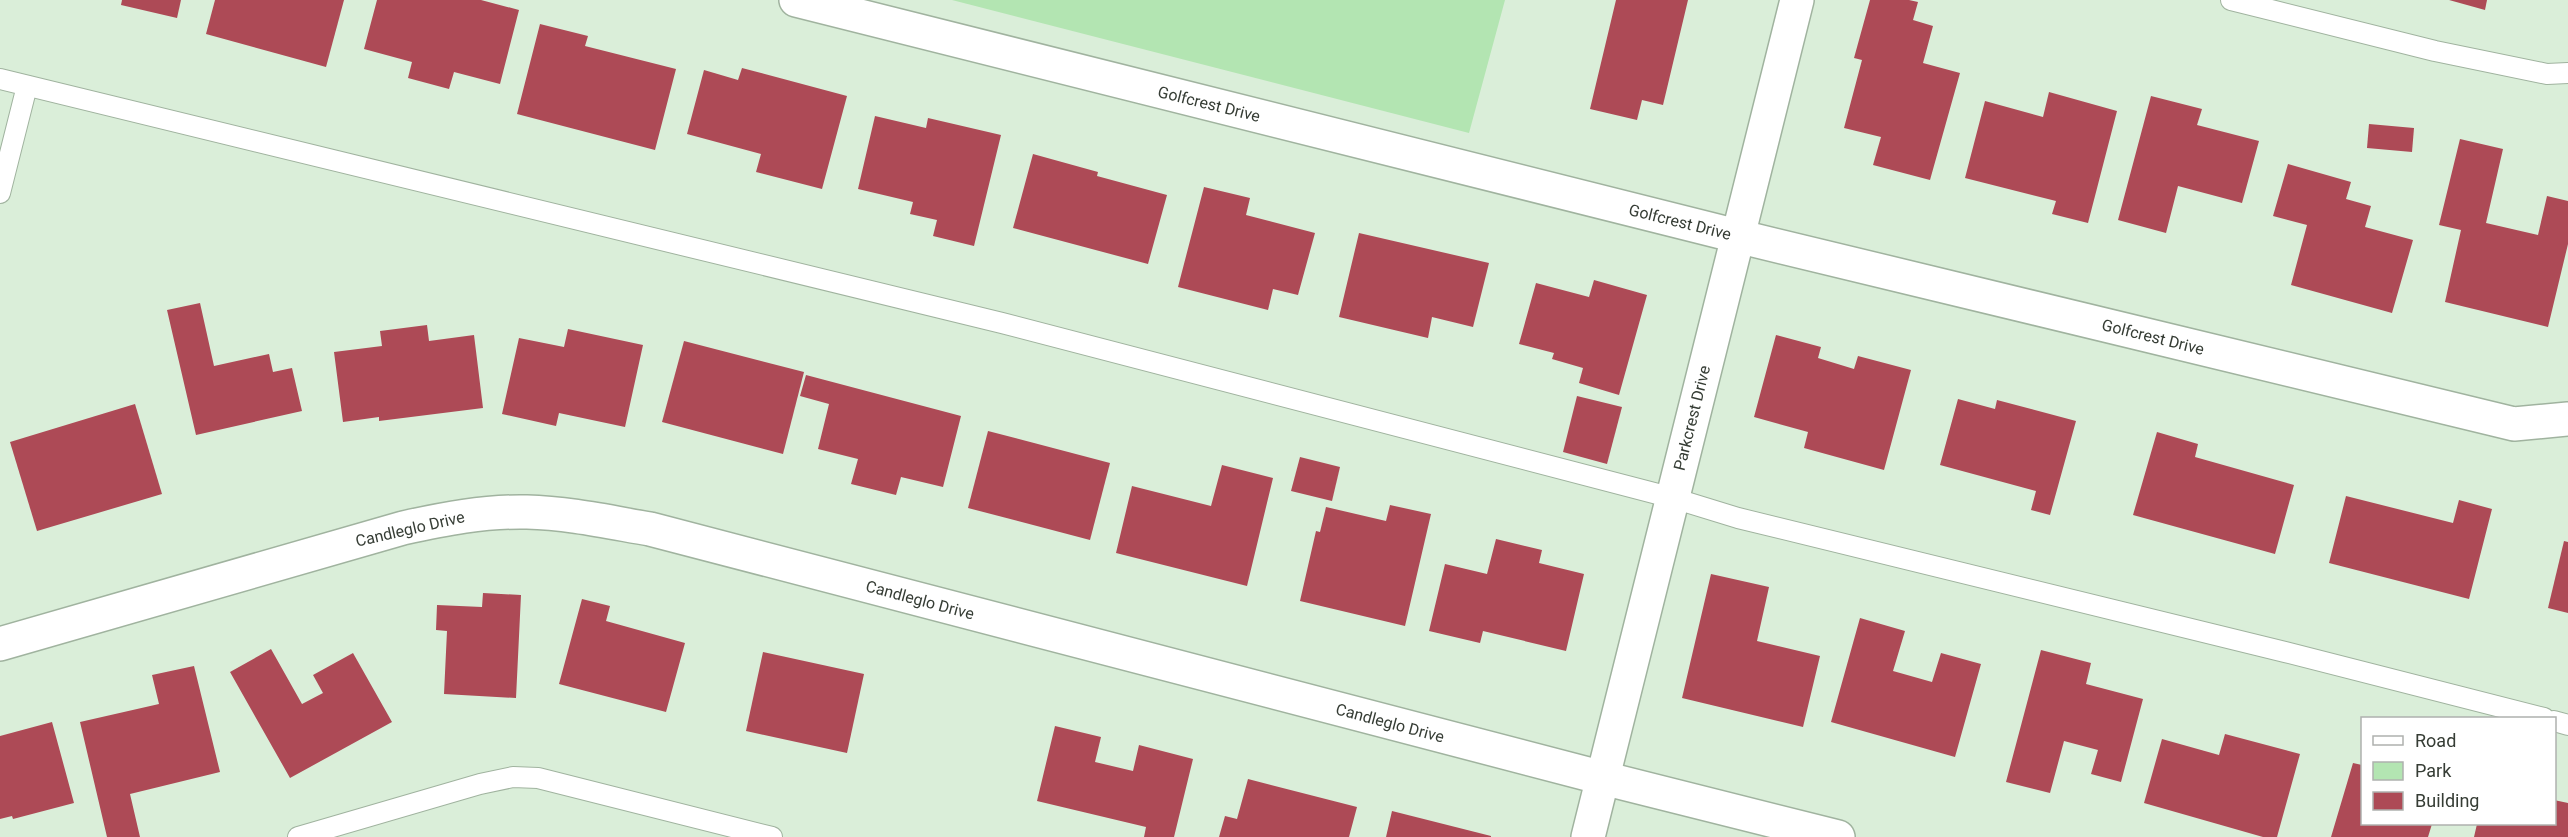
<svg xmlns="http://www.w3.org/2000/svg" width="2568" height="837" font-family="Roboto,sans-serif">
	<style>
		.green { fill: #b3e5b2 }
		.building { fill: #ad4a56 }
		.lines { fill: none; stroke-linecap: round; stroke-linejoin: round }
		.service-casing { stroke: #a0b39f; stroke-width: 22 }
		.minor-casing { stroke: #a0b39f; stroke-width: 36 }
		.service { stroke: #fff; stroke-width: 20 }
		.minor { stroke: #fff; stroke-width: 33 }
		.labels { text-anchor: middle; dominant-baseline: central; stroke-width: 6; stroke-linejoin: round; paint-order: stroke }
		.street-label { font-size: 16px; fill: #363d35; stroke: #fff }
	</style>
	<rect width="100%" height="100%" fill="#daeed9"/>
	<path class="green" d="M952,0H1505L1469,133Z"/>
	<g class="building">
		<path d="M122,0H181L177,18L121,5Z"/>
		<path d="M215,0H344L326,67L206,34Z"/>
		<path d="M377,0H481L519,10L500,84L454,72L449,89L408,78L412,62L364,49Z"/>
		<path d="M1616,0H1688L1663,105L1642,100L1637,120L1590,109Z"/>
		<path d="M1870,0H1909L1918,2L1913,20L1933,26L1923,63L1960,73L1930,180L1873,165L1881,137L1844,128L1862,60L1854,58Z"/>
		<path d="M2449,0H2487L2485,10Z"/>
		<path d="M540,24L588,36L585,46L676,69L655,150L517,114Z"/>
		<path d="M742,68L847,96L822,189L756,172L761,154L687,134L704,70L738,80Z"/>
		<path d="M2049,92L2117,111L2088,223L2052,214L2056,201L1965,178L1985,101L2043,117Z"/>
		<path d="M2151,96L2202,109L2197,125L2259,141L2242,203L2178,186L2166,233L2118,220Z"/>
		<path d="M875,116L926,128L928,118L1001,135L974,246L933,236L937,220L910,214L913,202L858,189Z"/>
		<path d="M2369,124L2414,128L2412,152L2367,148Z"/>
		<path d="M2460,139L2503,149L2486,223L2538,235L2547,196L2568,201V244L2548,327L2445,302L2461,230L2439,225Z"/>
		<path d="M1033,154L1098,172L1097,176L1167,195L1148,264L1013,228Z"/>
		<path d="M2288,164L2351,182L2346,199L2371,206L2365,227L2413,240L2392,313L2291,285L2307,225L2273,216Z"/>
		<path d="M1204,187L1250,198L1246,215L1315,233L1298,295L1273,289L1268,310L1178,287Z"/>
		<path d="M1359,233L1489,263L1473,327L1432,317L1428,338L1339,317Z"/>
		<path d="M1594,280L1647,295L1619,395L1579,383L1583,368L1552,359L1554,353L1519,344L1536,283L1589,297Z"/>
		<path d="M200,303L214,366L269,354L273,372L292,368L302,411L196,435L167,310Z"/>
		<path d="M427,325L429,341L474,335L483,408L379,421V417L343,422L334,352L382,346L380,331Z"/>
		<path d="M568,329L643,345L625,427L559,413L556,426L502,414L519,338L564,347Z"/>
		<path d="M1776,335L1821,347L1818,358L1854,369L1858,356L1911,370L1884,470L1804,448L1808,432L1754,417Z"/>
		<path d="M684,341L804,372L783,454L662,422Z"/>
		<path d="M806,375L961,416L943,487L901,477L896,495L851,484L858,459L818,449L829,404L800,396Z"/>
		<path d="M1577,396L1622,407L1607,464L1563,452Z"/>
		<path d="M1958,399L1995,409L1997,400L2076,421L2050,515L2031,510L2036,491L1940,465Z"/>
		<path d="M135,404L162,494L37,531L10,442Z"/>
		<path d="M988,431L1110,463L1090,540L968,508Z"/>
		<path d="M2157,432L2198,444L2195,457L2294,485L2275,554L2133,515Z"/>
		<path d="M1300,457L1340,467L1332,501L1291,491Z"/>
		<path d="M1222,465L1273,478L1247,586L1116,553L1132,486L1211,506Z"/>
		<path d="M2346,496L2453,523L2459,500L2492,509L2469,599L2329,563Z"/>
		<path d="M1390,505L1431,514L1405,626L1300,601L1316,531L1320,532L1326,507L1386,521Z"/>
		<path d="M1496,539L1542,550L1539,563L1584,574L1566,651L1483,631L1480,643L1429,631L1445,564L1487,574Z"/>
		<path d="M2564,541L2568,542V613L2548,608Z"/>
		<path d="M1711,574L1769,587L1757,641L1820,656L1803,727L1682,698Z"/>
		<path d="M483,593L521,595L516,698L444,694L447,631L436,630L437,605L482,607Z"/>
		<path d="M582,599L610,606L606,621L685,643L666,712L559,684Z"/>
		<path d="M1860,618L1905,631L1893,671L1932,682L1941,653L1981,664L1955,757L1831,722Z"/>
		<path d="M271,649L302,704L323,693L313,675L353,653L392,722L290,778L230,672Z"/>
		<path d="M2041,650L2091,663L2086,684L2143,699L2121,782L2091,774L2098,750L2064,741L2050,793L2006,782Z"/>
		<path d="M763,652L864,674L847,753L746,731Z"/>
		<path d="M194,666L220,772L130,794L140,837H107L80,722L159,704L152,675Z"/>
		<path d="M52,722L74,803L13,819L12,816L0,819V736Z"/>
		<path d="M1055,726L1101,737L1095,762L1133,771L1139,745L1193,759L1174,837H1144L1146,827L1037,801Z"/>
		<path d="M2225,734L2300,754L2277,837H2263L2144,803L2162,739L2219,755Z"/>
		<path d="M2353,763L2362,765V824H2432L2428,837H2331Z"/>
		<path d="M1248,779L1357,807L1349,837H1219L1225,816L1237,819Z"/>
		<path d="M2554,800L2568,803V837H2474L2477,824H2554Z"/>
		<path d="M1392,811L1491,836V837H1386Z"/>
	</g>
	<g class="lines">
		<g class="service-casing">
			<g id="service">
				<path d="M2231,0L2435,51L2547,74L2568,73"/>
				<path d="M0,79L1002,323L1673,498L1738,518L2285,652L2544,718"/>
				<path d="M0,193L27,86"/>
				<path d="M2554,721L2568,725"/>
				<path d="M298,837L480,784L513,777L538,778L772,837"/>
			</g>
		</g>
		<g class="minor-casing">
			<g id="minor">
				<path d="M796,0L1737,236L2514,424L2568,419"/>
				<path d="M0,644L403,528C444,519 484,511 527,512C568,513 609,522 650,529L1603,778L1838,837"/>
				<path d="M1588,837L1797,0"/>
			</g>
		</g>
		<use href="#service" class="service"/>
		<use href="#minor" class="minor"/>
	</g>
	<g class="labels">
		<g class="street-label">
			<text transform="translate(1209 104) rotate(14)">Golfcrest Drive</text>
			<text transform="translate(1680 222) rotate(14)">Golfcrest Drive</text>
			<text transform="translate(2153 337) rotate(14)">Golfcrest Drive</text>
			<text transform="translate(1692 418) rotate(-76)">Parkcrest Drive</text>
			<text transform="translate(410 529) rotate(-13)">Candleglo Drive</text>
			<text transform="translate(920 600) rotate(15)">Candleglo Drive</text>
			<text transform="translate(1390 723) rotate(15)">Candleglo Drive</text>
		</g>
	</g>
	<rect x="2361" y="717" width="195" height="108" fill="#ffffff" stroke="#afb1ae" stroke-width="1.5"/>
	<rect x="2373" y="736" width="30" height="9" fill="#ffffff" stroke="#afb1ae" stroke-width="1.5"/>
	<text x="2415" y="747" font-size="18" fill="#363d35">Road</text>
	<rect x="2373" y="762" width="30" height="18" fill="#b3e5b2" stroke="#afb1ae" stroke-width="1.5"/>
	<text x="2415" y="777" font-size="18" fill="#363d35">Park</text>
	<rect x="2373" y="792" width="30" height="18" fill="#ad4a56" stroke="#afb1ae" stroke-width="1.5"/>
	<text x="2415" y="807" font-size="18" fill="#363d35">Building</text>
</svg>
